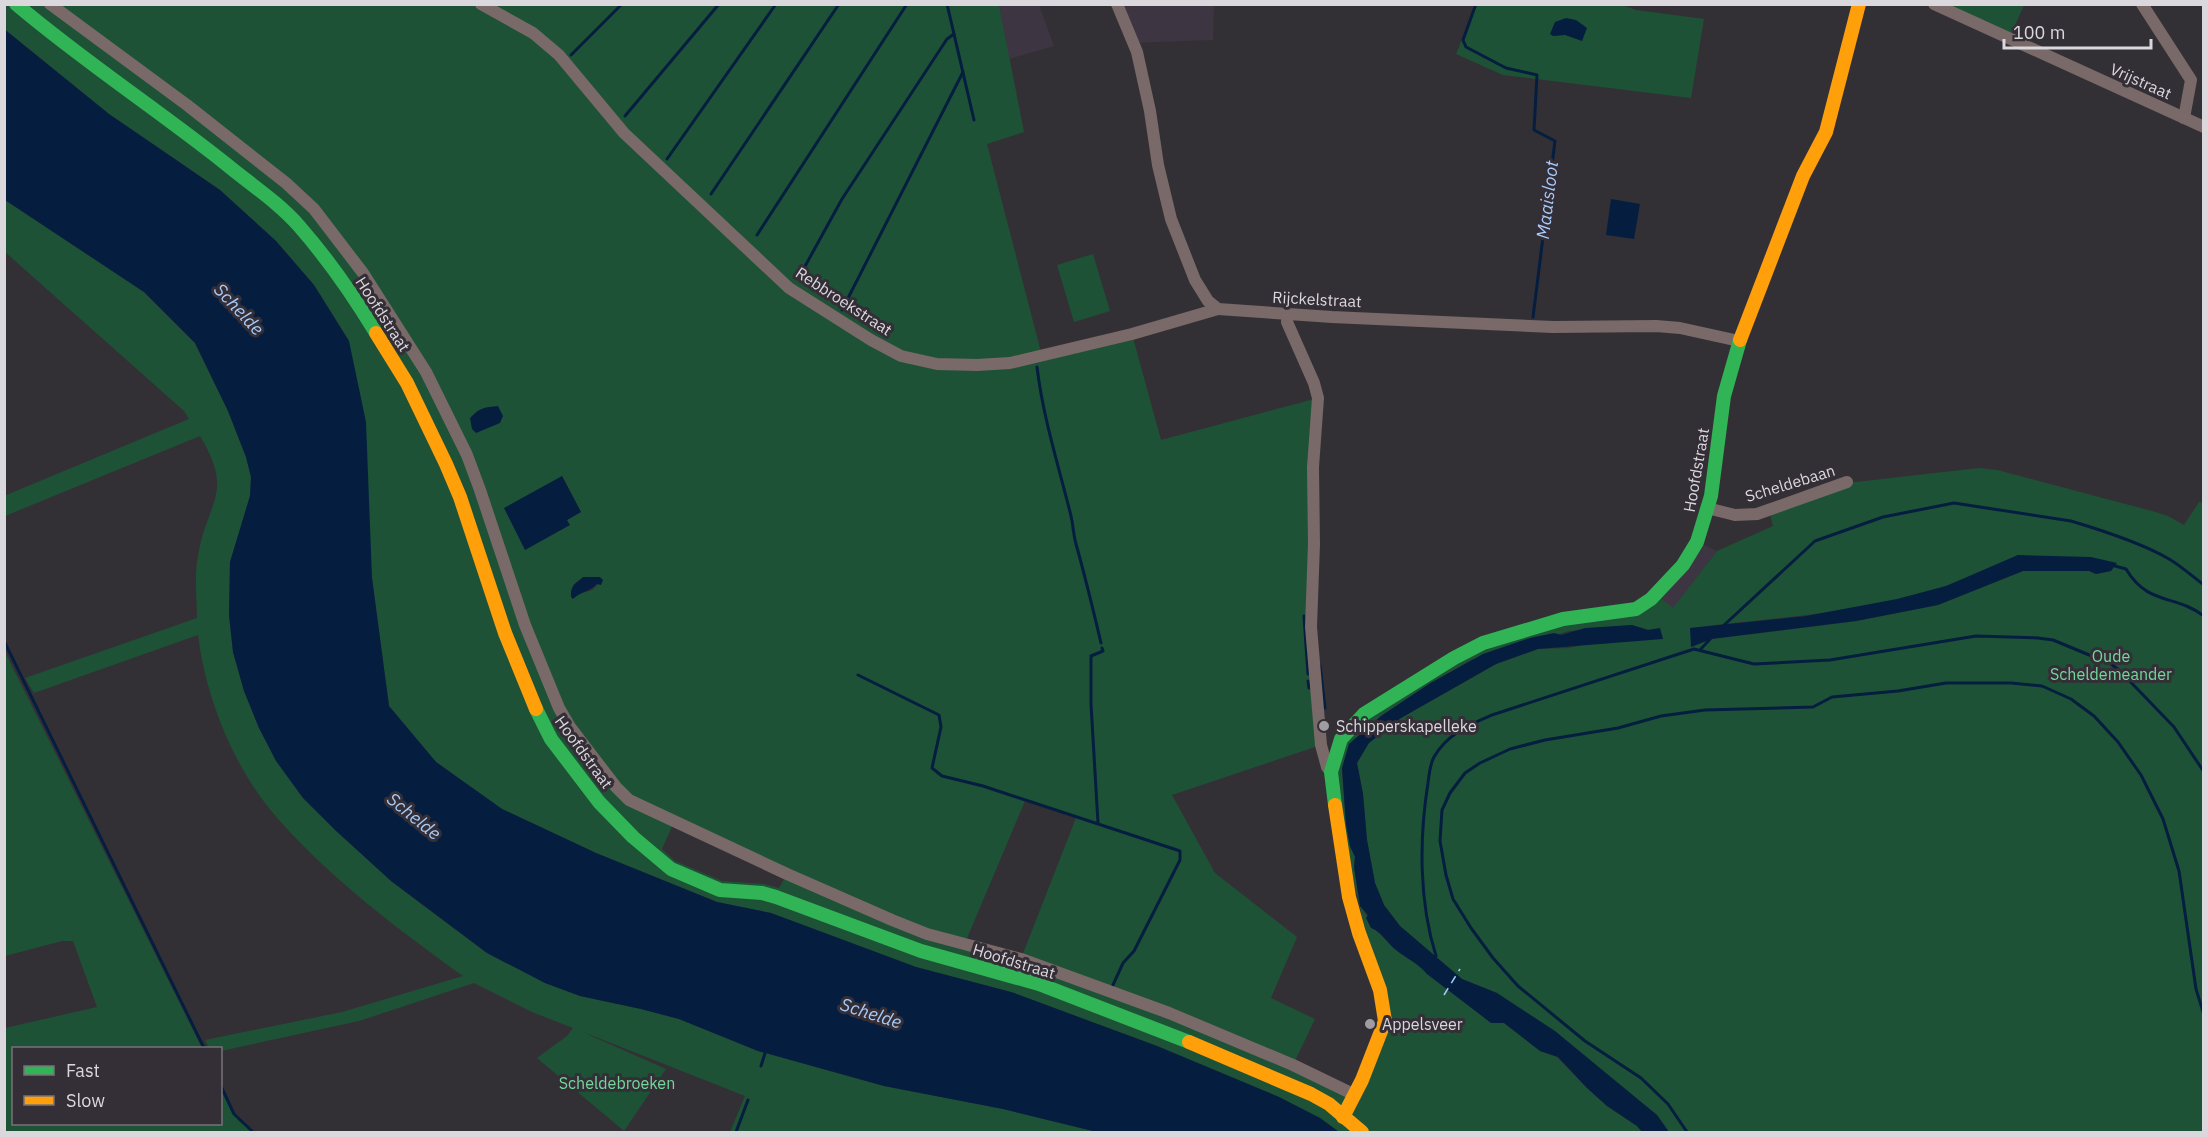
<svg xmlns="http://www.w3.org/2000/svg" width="2208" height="1137" font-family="'IBM Plex Sans',sans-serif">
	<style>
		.built { fill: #3d3542 }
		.green { fill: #1e5236; fill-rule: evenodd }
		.water { fill: #051e40 }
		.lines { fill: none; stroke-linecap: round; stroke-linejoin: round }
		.stream { stroke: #051e40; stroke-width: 3 }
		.ferry { stroke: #a7cbfa; stroke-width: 1.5; stroke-dasharray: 8 6; stroke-linecap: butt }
		.street { stroke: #796968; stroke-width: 12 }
		.fast { stroke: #30b455; stroke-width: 14 }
		.slow { stroke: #ff9f0a; stroke-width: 14 }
		.poi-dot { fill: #a09da2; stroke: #342e37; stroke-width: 2 }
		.labels { text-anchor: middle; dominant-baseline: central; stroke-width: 6; stroke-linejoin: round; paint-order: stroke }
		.street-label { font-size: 16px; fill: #dbd8dd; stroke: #342e37 }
		.park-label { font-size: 16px; fill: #74d89b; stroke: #342e37 }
		.poi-label { font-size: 16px; fill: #dbd8dd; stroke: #342e37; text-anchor: start }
		.water-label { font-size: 18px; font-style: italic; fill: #a7cbfa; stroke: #342e37 }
	</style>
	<rect width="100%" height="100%" fill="#333035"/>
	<g class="built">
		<path d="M999,5H1039L1054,46L1009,59Z"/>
		<path d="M1119,5H1214L1213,40L1133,43Z"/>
		<path d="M1697,542L1717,551L1673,609L1659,597Z"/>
	</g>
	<g class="green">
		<path d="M5,4L999,5L1024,132L987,144L1042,356L1132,334L1161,440L1318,398L1314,544L1321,745L1172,795L1215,873L1297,937L1271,998L1315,1019L1293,1065L1355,1095L1386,1033L1376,975L1332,789L1341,739L1454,658L1659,597L1673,608L1717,551L1773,526L1770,514L1847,483L1979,468L1997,470L2152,511L2168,516L2184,525L2199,502L2203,503V1132H1669L1657,1115L1497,993L1462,979L1400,926L1384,905L1375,883L1367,840L1363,794L1357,763L1368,743L1401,718L1496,664L1538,649L1568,648L1660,628L1649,630L1632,625L1569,631L1471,660L1429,684L1381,716L1342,768L1346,824L1350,846L1355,857L1354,867L1360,906L1377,931L1395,949L1419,964L1427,974L1447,989L1504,1023L1540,1051L1557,1057L1587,1088L1607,1106L1637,1126L1642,1132H1339L1320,1118L1279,1097L1157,1046L1011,992L916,967L771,913L717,902L596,853L502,809L436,762L389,706L372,578L349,341L314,285L276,241L220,190L109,114L7,31L5,29ZM562,476L581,512L567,520ZM2018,555L2111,571L2096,574L2089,571H2023L1938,605L1856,621L1711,639L1692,647L1691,628C1775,617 1864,614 1946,586C1970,578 1994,565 2018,555ZM603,580L592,590L577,595L573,585L578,581ZM1025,801L1076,818L1022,956L965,943ZM674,822L787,874L779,888L764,884L722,881L675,861L662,849Z"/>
		<path d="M1476,5H1622L1636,10L1704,19L1691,98L1503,75L1456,54Z"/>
		<path d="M1934,5H2024L2009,39Z"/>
		<path d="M5,200L144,292L195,343L228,411L246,457L251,477L250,496L230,562L229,615L233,652L244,691L259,728L276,760L303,798L391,881L487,953L545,983L580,996L641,1009L679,1019L758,1051L884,1086L1003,1109L1097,1132H730L745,1096L578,1030L666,1069L624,1131L537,1058L567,1036L573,1028L532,1012L474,983L359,1021L221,1051L220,1048H209L205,1040L342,1012L463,976C400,931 330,878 279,820C235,771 206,700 198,635L34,693L25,678L197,618C197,598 194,576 198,556C207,501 235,494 200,436L5,516L4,496L189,419L184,411L5,252Z"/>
		<path d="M1093,254L1110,311L1074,322L1057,265Z"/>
		<path d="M5,652L202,1048H14V1124H220L221,1085L238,1120L252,1132H5V1028L97,1007L73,941H62L5,956Z"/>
	</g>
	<g class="water">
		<path d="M1566,18L1576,20L1587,28L1582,41L1565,35L1553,36L1550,34L1555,22Z"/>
		<path d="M4,29L109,114L220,190L276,241L314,285L349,341L366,422L372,578L389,706L436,762L502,809L596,853L717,902L771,913L916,967L1011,992L1157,1046L1279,1097L1320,1118L1339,1132H1097L1003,1109L884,1086L758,1051L679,1019L641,1009L580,996L545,983L487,953L391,881L335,830L303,798L276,761L259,728L244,691L233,652L229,615L230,562L250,496L251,477L246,457L228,411L195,343L144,292L5,200Z"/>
		<path d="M1611,199L1640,204L1634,239L1606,235Z"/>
		<path d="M498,406L503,416L500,423L476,433L472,429L470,418C479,408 485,407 498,406Z"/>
		<path d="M562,476L581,512L567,520L570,525L525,550L504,508Z"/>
		<path d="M2018,555L2091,557L2117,563L2111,571L2096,574L2089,571H2023L1938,605L1856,621L1711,639L1691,647L1690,628L1806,616L1897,599L1946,586Z"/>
		<path d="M583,577H600L603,580L601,585L597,584C590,592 581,591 573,599L571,597C570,586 575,584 583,577Z"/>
		<path d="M1632,625L1648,630L1660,628L1663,639L1538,649L1496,664L1401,718L1369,743L1357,763L1363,794L1367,840L1375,883L1384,905L1400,926L1462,979L1497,993L1555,1031L1657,1115L1669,1132H1642L1637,1126L1607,1106L1587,1088L1558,1057L1540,1051L1504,1023H1491L1427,974C1418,963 1407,959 1396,950C1387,943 1382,932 1371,928L1366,918L1368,915L1360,906L1354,867L1355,857L1350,846L1346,824L1342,768L1349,744L1381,716L1429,684L1483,654L1530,638L1554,633L1561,635L1585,628Z"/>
	</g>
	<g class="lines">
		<g class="stream">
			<path d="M947,4L974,120"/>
			<path d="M1476,4L1463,40L1466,47L1506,68L1537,75L1534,130L1555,141L1533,317"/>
			<path d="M571,55L622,4"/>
			<path d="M625,116L719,4"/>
			<path d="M667,159L776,4"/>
			<path d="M711,194L839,4"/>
			<path d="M757,235L907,4"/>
			<path d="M798,279L842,199L947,39L954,34"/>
			<path d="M842,310L963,72"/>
			<path d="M1037,367C1043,417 1058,464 1070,512C1073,522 1073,533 1076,544C1085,576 1093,609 1101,643"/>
			<path d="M2115,566L2126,569C2148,606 2175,594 2204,616"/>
			<path d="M1304,616L1308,674"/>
			<path d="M1722,627L1815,541L1883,517L1954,503L2071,521C2101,530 2142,543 2169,559C2181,566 2192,576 2204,585"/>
			<path d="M4,641L204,1048"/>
			<path d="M1700,650L1711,638"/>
			<path d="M1320,666L1325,708"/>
			<path d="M858,675L939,715L941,727L932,768L942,776L983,786L1180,851V860L1134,951L1123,963L1112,987"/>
			<path d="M1308,681L1309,688"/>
			<path d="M1098,823L1091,704V656L1103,651L1102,648"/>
			<path d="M1436,956C1419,902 1419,839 1428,783C1429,775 1430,764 1434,757C1447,734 1469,725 1492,715L1694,649L1754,664L1830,660L1976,636L2038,638L2053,640L2111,664L2120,671L2174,727L2204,772"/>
			<path d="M761,1066L766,1050"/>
			<path d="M220,1084L234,1114L253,1132"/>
			<path d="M736,1132L748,1100"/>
			<path d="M1687,1132L1668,1104L1641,1078L1585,1041L1518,986L1493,958L1471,928L1453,899L1446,875L1440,841L1442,810L1450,793L1465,773L1480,763L1510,749L1545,740L1618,728L1661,716L1705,710L1813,707L1832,697L1898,691L1946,683H2011L2042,686L2071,699L2094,716L2118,742L2141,775L2163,819L2179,871L2196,989L2204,1015"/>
		</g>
		<path class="ferry" d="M1444,995L1460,969"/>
		<g class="street">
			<path d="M50,4L187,105L286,183L314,209L363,273L426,372L467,455L480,490L525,625L559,708L570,727L616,787L629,800L787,874L892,920L927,934L1021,959L1169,1013L1293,1065L1355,1095"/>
			<path d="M481,4L533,33L559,55L624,133L789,288L871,340L901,356L937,364L977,365L1010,363L1132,334L1218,309"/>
			<path d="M1117,4L1137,52L1150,111L1158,165L1171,219L1195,280L1208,301L1218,309L1332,317L1553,327L1656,326L1680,328L1739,341"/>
			<path d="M1934,4L2204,127"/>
			<path d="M2142,4L2191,80L2184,118"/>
			<path d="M1288,314L1287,322L1314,383L1318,398L1313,467L1314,544L1311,627L1321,745L1327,767L1331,772"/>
			<path d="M1707,508L1735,515L1757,514L1847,482"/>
		</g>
		<g class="fast">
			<path d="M16,4C83,61 157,109 226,164C250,184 278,202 299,226C328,259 353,295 376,333"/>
			<path d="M536,709L551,739L599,802L633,837L671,869L720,890L762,893L776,897L921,951L1039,984L1189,1042"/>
			<path d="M1335,805L1331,772L1341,739L1364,714L1454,658L1483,643L1563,619L1636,609L1651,599L1683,565L1697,542L1711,496L1724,396L1740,340"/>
		</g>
		<g class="slow">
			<path d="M376,333L407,383L446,464L460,497L505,633L536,709"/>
			<path d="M1740,340L1803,176L1826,132L1859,4"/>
			<path d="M1335,805L1349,897L1359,933L1380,990L1385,1021L1362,1080L1343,1117"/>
			<path d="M1189,1042L1311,1094L1329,1104L1362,1132"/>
		</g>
	</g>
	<g class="poi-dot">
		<circle cx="1324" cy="726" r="6"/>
		<circle cx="1370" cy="1024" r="6"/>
	</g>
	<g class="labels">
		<g class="street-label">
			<text transform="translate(2141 81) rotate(24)">Vrijstraat</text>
			<text transform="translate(1317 299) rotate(3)">Rijckelstraat</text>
			<text transform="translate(844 301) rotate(33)">Rebbroekstraat</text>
			<text transform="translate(383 314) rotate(57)">Hoofdstraat</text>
			<text transform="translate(1696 470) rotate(-80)">Hoofdstraat</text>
			<text transform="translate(1790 483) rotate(-17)">Scheldebaan</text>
			<text transform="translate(584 752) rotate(54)">Hoofdstraat</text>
			<text transform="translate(1014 961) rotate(17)">Hoofdstraat</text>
		</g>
		<g class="park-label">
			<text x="2111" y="656">Oude<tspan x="2111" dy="18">Scheldemeander</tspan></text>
			<text x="617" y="1083">Scheldebroeken</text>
		</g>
		<g class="poi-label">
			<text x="1336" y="726">Schipperskapelleke</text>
			<text x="1382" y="1024">Appelsveer</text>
		</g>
		<g class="water-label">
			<text transform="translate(1547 200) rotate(-83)">Maaisloot</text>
			<text transform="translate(239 309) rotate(47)">Schelde</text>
			<text transform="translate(414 816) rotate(39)">Schelde</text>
			<text transform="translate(871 1013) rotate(18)">Schelde</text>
		</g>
	</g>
	<rect width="2208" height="1137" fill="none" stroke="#dbd8dd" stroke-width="12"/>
	<rect x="12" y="1047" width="210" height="78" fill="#342e37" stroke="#777279" stroke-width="1.5"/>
	<rect x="24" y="1066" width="30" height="9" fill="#30b455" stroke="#777279" stroke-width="1.5"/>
	<text x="66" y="1077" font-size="18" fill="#dbd8dd">Fast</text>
	<rect x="24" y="1096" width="30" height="9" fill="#ff9f0a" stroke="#777279" stroke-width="1.5"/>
	<text x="66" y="1107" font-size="18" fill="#dbd8dd">Slow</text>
	<path d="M2004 39v9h147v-9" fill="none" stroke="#dbd8dd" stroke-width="3"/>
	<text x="2013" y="39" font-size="18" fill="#dbd8dd" stroke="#342e37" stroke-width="4.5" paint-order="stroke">100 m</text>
</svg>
